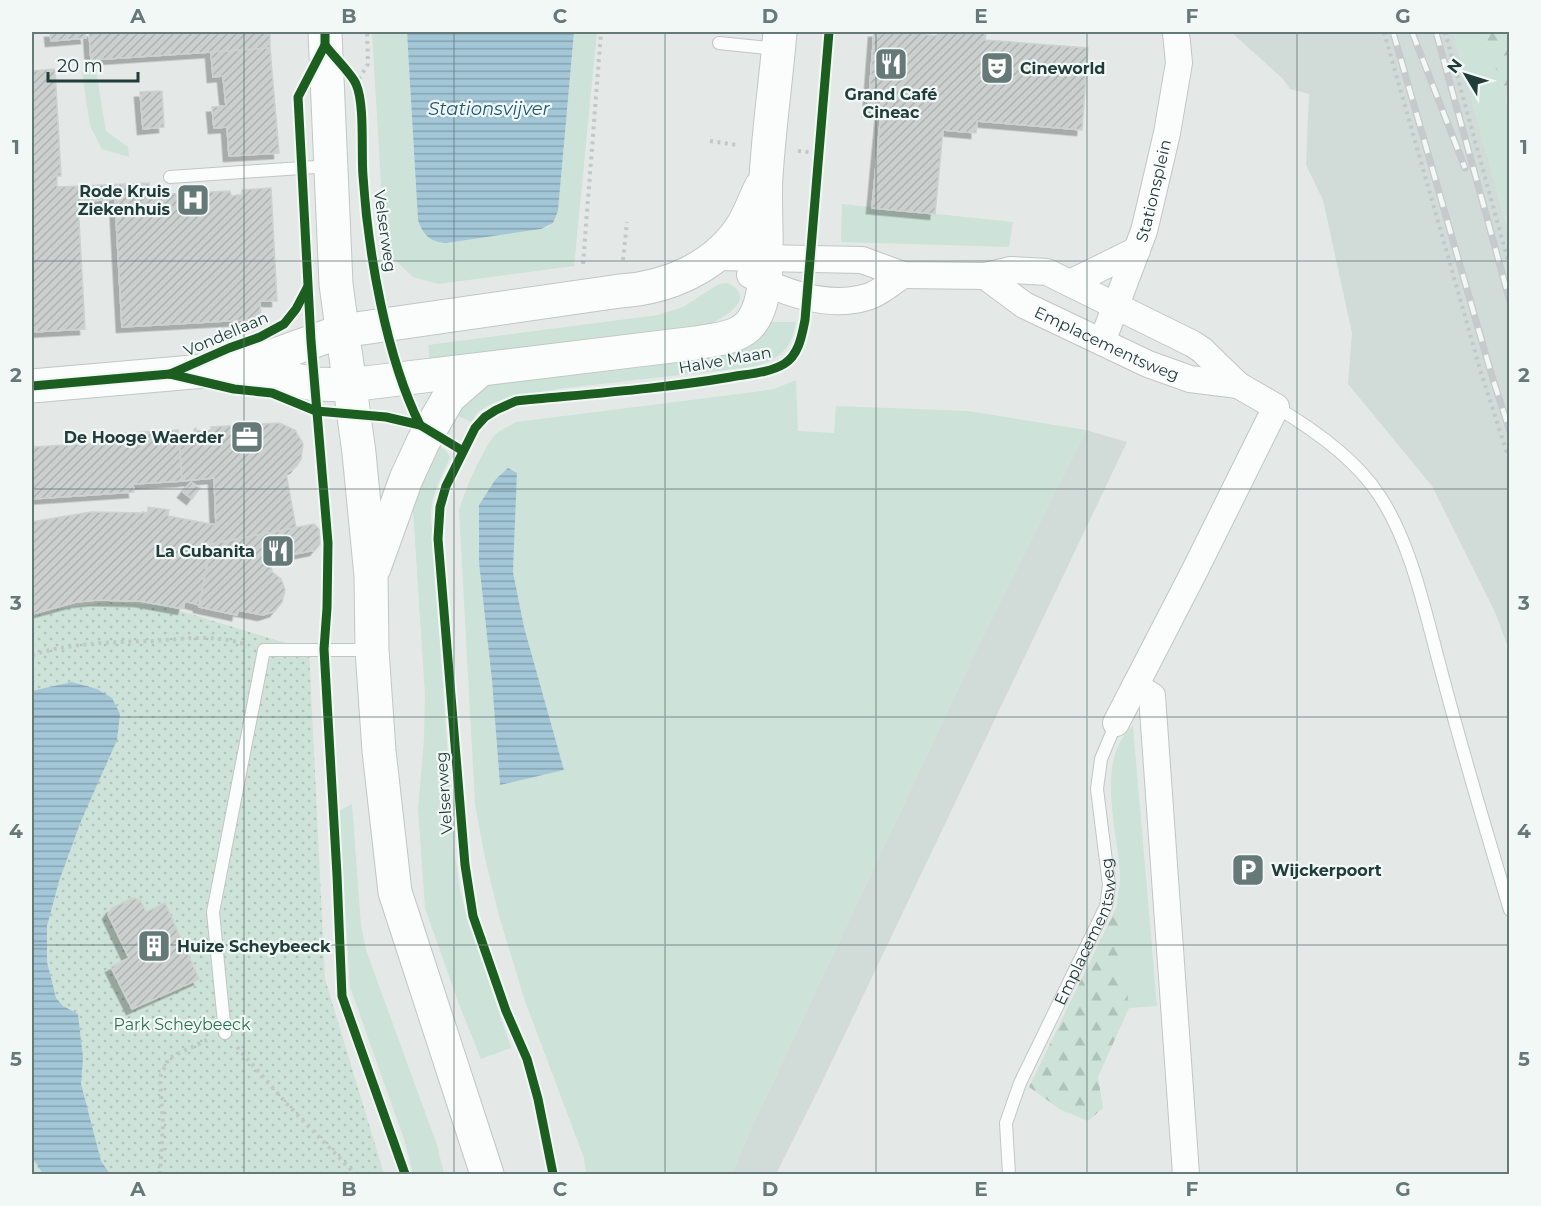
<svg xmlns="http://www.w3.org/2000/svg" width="1541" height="1206" font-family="Montserrat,sans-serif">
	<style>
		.built { fill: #d1dbd8 }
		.grass { fill: #cde2d8; fill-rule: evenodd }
		.forest { fill: url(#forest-firs) }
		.park { fill: url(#park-dots) }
		.water { fill: url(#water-rules) }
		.building { fill: url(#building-hatch); stroke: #cdd2d1; stroke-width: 1.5; filter: url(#shadow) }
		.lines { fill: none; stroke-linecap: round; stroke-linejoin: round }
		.lane-casing { stroke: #c1c6c5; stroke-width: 14 }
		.street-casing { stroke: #c1c6c5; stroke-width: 28 }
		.secondary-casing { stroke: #c0c7c5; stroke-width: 35 }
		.path { stroke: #c1c9c8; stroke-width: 4; stroke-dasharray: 3 4.5; stroke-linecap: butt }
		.lane { stroke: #fbfcfc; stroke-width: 12 }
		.street { stroke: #fbfcfc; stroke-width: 26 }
		.secondary { stroke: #fbfcfc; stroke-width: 33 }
		.rail-casing { stroke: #c7caca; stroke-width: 7 }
		.rail { stroke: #f2f8f6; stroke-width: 4.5; stroke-dasharray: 14; stroke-linecap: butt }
		.cycleway-casing { stroke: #f2f8f6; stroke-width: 13 }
		.cycleway { stroke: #1b5e20; stroke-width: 9 }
		.grid { fill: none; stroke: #657977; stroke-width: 1.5; stroke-opacity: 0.55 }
		.labels { text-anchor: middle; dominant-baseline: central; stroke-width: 4.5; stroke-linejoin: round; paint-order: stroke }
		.poi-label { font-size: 16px; font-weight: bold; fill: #213d3a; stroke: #f2f8f6; text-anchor: start }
		.street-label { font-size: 16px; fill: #213d3a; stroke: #f2f8f6 }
		.park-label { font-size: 16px; fill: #2c7354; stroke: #f2f8f6 }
		.water-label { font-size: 18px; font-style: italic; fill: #1c5878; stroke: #f2f8f6 }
		.neatline { fill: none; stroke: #657977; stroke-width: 2 }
		.grid-label { font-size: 20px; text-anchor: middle; font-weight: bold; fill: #657977 }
	</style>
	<defs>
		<pattern id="forest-firs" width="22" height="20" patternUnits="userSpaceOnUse" patternTransform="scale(1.5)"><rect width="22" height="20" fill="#cde2d8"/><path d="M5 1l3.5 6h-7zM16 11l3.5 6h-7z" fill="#b0c3ba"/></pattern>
		<pattern id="park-dots" width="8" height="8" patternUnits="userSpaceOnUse" patternTransform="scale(1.5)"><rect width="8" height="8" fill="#cde2d8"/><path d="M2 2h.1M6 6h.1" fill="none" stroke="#b0c3ba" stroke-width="1.8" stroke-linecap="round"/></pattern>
		<pattern id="water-rules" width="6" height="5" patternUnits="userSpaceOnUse" patternTransform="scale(1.5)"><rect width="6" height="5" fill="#a4c7d8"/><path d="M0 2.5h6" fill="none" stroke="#85a3b0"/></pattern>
		<pattern id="building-hatch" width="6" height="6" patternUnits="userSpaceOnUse" patternTransform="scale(1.5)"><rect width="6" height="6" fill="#cbd0cf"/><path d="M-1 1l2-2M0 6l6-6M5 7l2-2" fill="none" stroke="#aeb4b2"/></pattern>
		<filter id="shadow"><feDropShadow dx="-5.5" dy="5.5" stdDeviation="0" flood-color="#0004"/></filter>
	</defs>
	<rect width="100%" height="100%" fill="#e4e9e8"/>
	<g class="built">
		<path d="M1231,32H1453L1509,234V650L1495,612L1432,486L1348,384L1352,333L1323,200L1306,165L1309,94L1290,89L1283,79Z"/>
		<path d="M1086,430L1127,442L823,1080L776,1174H732L750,1131L981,640Z"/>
	</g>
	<g class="grass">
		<path d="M372,32H407L418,220L548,227L553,223L558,211L574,32H597L574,266L438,284L413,277L394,259L390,249L382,201Z"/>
		<path d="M1453,32H1484L1509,108V234Z"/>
		<path d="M96,70L106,131L128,147L129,157L102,149L90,126L82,72Z"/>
		<path d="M842,204L1013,222L1009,247L841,242Z"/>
		<path d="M728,283C765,302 707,326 692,332L430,363L428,345L658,315L683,307L719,284Z"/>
		<path d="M768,322H796C791,351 779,359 752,367L565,388L510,397L489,405L478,412L471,422L450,412L479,385Z"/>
		<path d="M796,380L798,431L834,433L836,406L968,411L1086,430L981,640L750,1131L732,1174H586L584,1158L525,1001L499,916L485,858L475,804L459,510C465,491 482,449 496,434C502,429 509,426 516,422L754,392L774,389ZM517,473L513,572L524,627L564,770L500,785L492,681L479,563V505L495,480Z"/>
		<path d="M436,443L447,452L450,458C441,477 431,495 431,517L455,856L460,891L466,913L511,1048L481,1059L457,999L425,908L418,809L424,739L425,694L413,511L415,494Z"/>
		<path d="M1133,726L1157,1006L1129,1008C1125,975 1118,941 1117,907C1116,897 1121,886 1120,875C1118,831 1094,759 1133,726Z"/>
		<path d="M352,804L361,925L366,950L437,1145L444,1174H413L404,1139L350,987L339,811Z"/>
	</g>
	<g class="forest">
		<path d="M1484,32H1509V108Z"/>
		<path d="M1117,906L1129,1008L1098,1077L1103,1108L1088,1121L1061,1110L1029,1087Z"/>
	</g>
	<path class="park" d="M107,602L161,605L309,650L325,979L384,1174H32V617L61,608Z"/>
	<g class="water">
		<path d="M407,32H574L558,211L553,223L541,229L446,243C430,242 423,235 418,220Z"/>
		<path d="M508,468L517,473L513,572L524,627L564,770L500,785L492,681L479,563V505L495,480Z"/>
		<path d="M72,682L97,689L112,698L120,714L117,740L81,821L59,881L47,926V962L56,998L63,1006L78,1014L83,1058L81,1084L101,1161L110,1174H43L32,1157V691Z"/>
	</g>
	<g class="building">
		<path d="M50,32H85L86,38L51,41Z"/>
		<path d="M89,32H270V48L91,60Z"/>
		<path d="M874,32H922V34L937,36L938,32H986L985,40L1088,48L1082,130L977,121L976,133L943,130L935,214L872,208L881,112L868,111Z"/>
		<path d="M270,48L279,153L229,156L227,127L214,128L212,107L226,106L223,76L213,77L211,52Z"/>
		<path d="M55,69L61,176H57V187L149,183V195L230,191L231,196L242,195V190L271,188L277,301H260L261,319L122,327L115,199L78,202L85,329L32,332V71Z"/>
		<path d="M162,91L164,127L143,129L140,92Z"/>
		<path d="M279,423L295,430L303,444L301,459L296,467L286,473L296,528L211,544L199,605L185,601L183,609L140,601L97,600L76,602L32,614V522L91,512L148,513V507L169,510L168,516L216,525L214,478L182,481L179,437H196L194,429L196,428L197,431L211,430V427Z"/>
		<path d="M178,430L182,481L133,484L134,492L32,499V439H33L34,447L111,442V434Z"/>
		<path d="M191,482L200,488L192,499L183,492Z"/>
		<path d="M314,524L319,529L320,544L315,550L270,559L272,572L281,579L285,590L282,602L275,611L263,615L238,610L237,615L199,607L211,544Z"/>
		<path d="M133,898L140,900L146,912L165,903L199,979L132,1009L111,967L129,958L108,914L112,908Z"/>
	</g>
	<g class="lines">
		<g class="lane-casing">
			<g id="lane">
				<path d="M719,43L777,49"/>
				<path d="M170,177L330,166"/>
				<path d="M1276,407C1313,429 1355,458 1379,495C1412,544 1426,616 1442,674C1463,753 1486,831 1510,910"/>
				<path d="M225,1033L213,912L264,650H372"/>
				<path id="s1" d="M1009,1174L1006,1123L1020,1083L1106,906L1109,885L1097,789L1101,759L1116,723"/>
			</g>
		</g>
		<g class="street-casing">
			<g id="street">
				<path d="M715,257L862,260L903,275L985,276L1011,270L1047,272L1193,344L1202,350L1238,385L1276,407L1195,570L1116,723"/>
				<path d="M750,275C785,293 828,309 867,297C879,294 892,282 903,275"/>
				<path id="s2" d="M985,276L1024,305L1148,364L1190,379L1238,385"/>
				<path d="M1070,283L1137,250"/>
				<path id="s3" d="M1102,342L1144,231L1150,206L1167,133L1179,63L1176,33"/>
				<path d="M1135,686L1152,696L1186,1174"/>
			</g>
		</g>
		<g class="secondary-casing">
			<g id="secondary">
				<path d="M325,32L336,284L359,453L371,576L372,650L379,751L395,892L487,1174"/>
				<path d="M239,368L314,384L349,385L696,343C716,339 741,339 753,320C774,289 763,215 766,177C769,128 776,80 780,32"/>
				<path d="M32,386L239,368L342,331L620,291C668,288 717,267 743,225C750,213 755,199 761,187"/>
				<path d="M374,568L406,479L423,442L449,397L480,370"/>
			</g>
		</g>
		<g class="path">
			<path d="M1384,32L1482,376L1510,462"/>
			<path d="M1445,32L1510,268"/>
			<path d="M359,79L368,64L367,32"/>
			<path d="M710,141L737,145"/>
			<path d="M798,151L819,153"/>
			<path d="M623,260L627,222"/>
			<path d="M583,264L601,32"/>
			<path d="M32,655C70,643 112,642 152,641C184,639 213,634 244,644"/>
			<path d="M237,1047L286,1103L355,1174"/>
			<path d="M160,1174L163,1124L160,1077L169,1058L207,1040"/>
		</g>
		<use href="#lane" class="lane"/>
		<use href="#street" class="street"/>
		<use href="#secondary" class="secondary"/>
		<g class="rail-casing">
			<g id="rail">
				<path d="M1393,32L1491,373L1510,432"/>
				<path d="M1412,32L1465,168"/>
				<path d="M1436,32L1510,302"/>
			</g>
		</g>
		<use href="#rail" class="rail"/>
		<g class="cycleway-casing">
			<g id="cycleway">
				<path d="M325,32V45L298,97L311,341L328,543L327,608L324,649L337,875L342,996L405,1174"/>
				<path d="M325,45C332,55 352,74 356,84C365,104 361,152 363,176C368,252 386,357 420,425"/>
				<path d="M170,374L229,348L260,337L284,324L296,309L307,288"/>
				<path d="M32,386L170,374L234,389L272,393L316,411L386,417L420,425L463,451"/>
				<path d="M553,1174L538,1099L527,1059L506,1011L473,916L465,865L438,539L440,507L446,486L475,428L485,417L496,410L516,401C588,394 660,389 731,377C747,374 769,373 784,364C799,355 802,335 805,320L829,32"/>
			</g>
		</g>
		<use href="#cycleway" class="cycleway"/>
	</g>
	<path class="grid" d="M244,32V1174M454,32V1174M665,32V1174M876,32V1174M1087,32V1174M1297,32V1174M32,261H1510M32,489H1510M32,717H1510M32,945H1510"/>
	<defs>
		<g id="restaurant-square" transform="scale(1.725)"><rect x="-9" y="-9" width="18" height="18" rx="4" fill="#657977" stroke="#f2f8f6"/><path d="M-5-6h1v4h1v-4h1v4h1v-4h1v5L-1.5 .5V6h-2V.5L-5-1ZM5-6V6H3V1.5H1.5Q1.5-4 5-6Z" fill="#fff"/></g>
		<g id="theatre-square" transform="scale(1.725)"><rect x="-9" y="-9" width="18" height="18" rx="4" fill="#657977" stroke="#f2f8f6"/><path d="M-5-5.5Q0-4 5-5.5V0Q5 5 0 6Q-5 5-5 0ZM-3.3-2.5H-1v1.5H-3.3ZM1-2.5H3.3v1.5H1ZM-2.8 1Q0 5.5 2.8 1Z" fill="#fff"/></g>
		<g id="hospital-square" transform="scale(1.725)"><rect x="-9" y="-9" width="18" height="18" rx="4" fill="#657977" stroke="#f2f8f6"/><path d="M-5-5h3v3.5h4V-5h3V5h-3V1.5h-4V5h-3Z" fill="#fff"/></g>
		<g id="office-square" transform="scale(1.725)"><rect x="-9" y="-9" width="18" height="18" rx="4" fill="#657977" stroke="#f2f8f6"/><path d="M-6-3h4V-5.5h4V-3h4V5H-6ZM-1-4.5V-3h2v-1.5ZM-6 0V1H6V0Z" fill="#fff"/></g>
		<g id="parking-square" transform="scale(1.725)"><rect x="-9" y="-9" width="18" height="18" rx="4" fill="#657977" stroke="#f2f8f6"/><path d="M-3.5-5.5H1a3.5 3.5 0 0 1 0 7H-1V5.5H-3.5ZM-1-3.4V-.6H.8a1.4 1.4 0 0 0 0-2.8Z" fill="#fff"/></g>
		<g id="building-square" transform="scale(1.725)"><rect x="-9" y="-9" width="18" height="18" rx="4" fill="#657977" stroke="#f2f8f6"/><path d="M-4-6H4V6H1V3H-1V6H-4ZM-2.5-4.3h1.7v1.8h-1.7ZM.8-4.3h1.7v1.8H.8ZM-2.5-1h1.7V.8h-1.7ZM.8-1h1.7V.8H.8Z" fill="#fff"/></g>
	</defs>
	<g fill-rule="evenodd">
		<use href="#restaurant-square" x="891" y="64"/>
		<use href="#theatre-square" x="997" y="68"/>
		<use href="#hospital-square" x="193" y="200"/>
		<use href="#office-square" x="247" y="437"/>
		<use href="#restaurant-square" x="278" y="551"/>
		<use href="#parking-square" x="1248" y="870"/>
		<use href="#building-square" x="154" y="946"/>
	</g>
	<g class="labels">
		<g class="poi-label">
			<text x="1020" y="68">Cineworld</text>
			<text x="891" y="94" text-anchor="middle">Grand Café<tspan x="891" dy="18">Cineac</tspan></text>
			<text x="170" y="191" text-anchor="end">Rode Kruis<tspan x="170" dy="18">Ziekenhuis</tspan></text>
			<text x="224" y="437" text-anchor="end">De Hooge Waerder</text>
			<text x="255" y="551" text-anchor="end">La Cubanita</text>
			<text x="1271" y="870">Wijckerpoort</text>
			<text x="177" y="946">Huize Scheybeeck</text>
		</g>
		<g class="street-label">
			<text stroke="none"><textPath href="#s3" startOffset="160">Stationsplein</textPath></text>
			<text transform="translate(385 231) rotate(82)">Velserweg</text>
			<text transform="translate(226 334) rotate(-23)">Vondellaan</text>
			<text stroke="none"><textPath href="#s2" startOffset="140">Emplacementsweg</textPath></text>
			<text transform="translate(725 360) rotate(-10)">Halve Maan</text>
			<text transform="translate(444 793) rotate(-94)">Velserweg</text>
			<text stroke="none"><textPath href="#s1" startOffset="260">Emplacementsweg</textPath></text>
		</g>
		<g class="park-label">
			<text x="182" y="1024">Park Scheybeeck</text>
		</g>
		<g class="water-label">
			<text x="489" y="109">Stationsvijver</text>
		</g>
	</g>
	<rect width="1541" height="1206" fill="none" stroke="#f2f8f6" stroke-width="66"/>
	<g transform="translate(1466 75) rotate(308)" stroke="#f2f8f6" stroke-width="4.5" paint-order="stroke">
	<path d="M0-4.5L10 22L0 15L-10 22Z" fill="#213d3a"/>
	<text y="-9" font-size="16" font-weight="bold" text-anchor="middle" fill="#213d3a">N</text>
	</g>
	<path d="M48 72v9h90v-9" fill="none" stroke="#213d3a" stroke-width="3"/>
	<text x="57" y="72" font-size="18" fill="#213d3a" stroke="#f2f8f6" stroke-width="4.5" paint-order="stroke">20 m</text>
	<rect x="33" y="33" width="1475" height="1140" class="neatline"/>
	<g class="grid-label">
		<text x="138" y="23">A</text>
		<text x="349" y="23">B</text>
		<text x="560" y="23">C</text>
		<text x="770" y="23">D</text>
		<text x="981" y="23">E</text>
		<text x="1192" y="23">F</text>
		<text x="1403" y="23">G</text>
		<text x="16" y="154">1</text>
		<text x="1524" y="154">1</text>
		<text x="16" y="382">2</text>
		<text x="1524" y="382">2</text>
		<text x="16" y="610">3</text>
		<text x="1524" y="610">3</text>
		<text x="16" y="838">4</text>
		<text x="1524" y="838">4</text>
		<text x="16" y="1066">5</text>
		<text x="1524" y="1066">5</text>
		<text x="138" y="1196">A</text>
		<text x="349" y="1196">B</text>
		<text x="560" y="1196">C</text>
		<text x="770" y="1196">D</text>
		<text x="981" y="1196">E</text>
		<text x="1192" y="1196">F</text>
		<text x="1403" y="1196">G</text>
	</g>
</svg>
